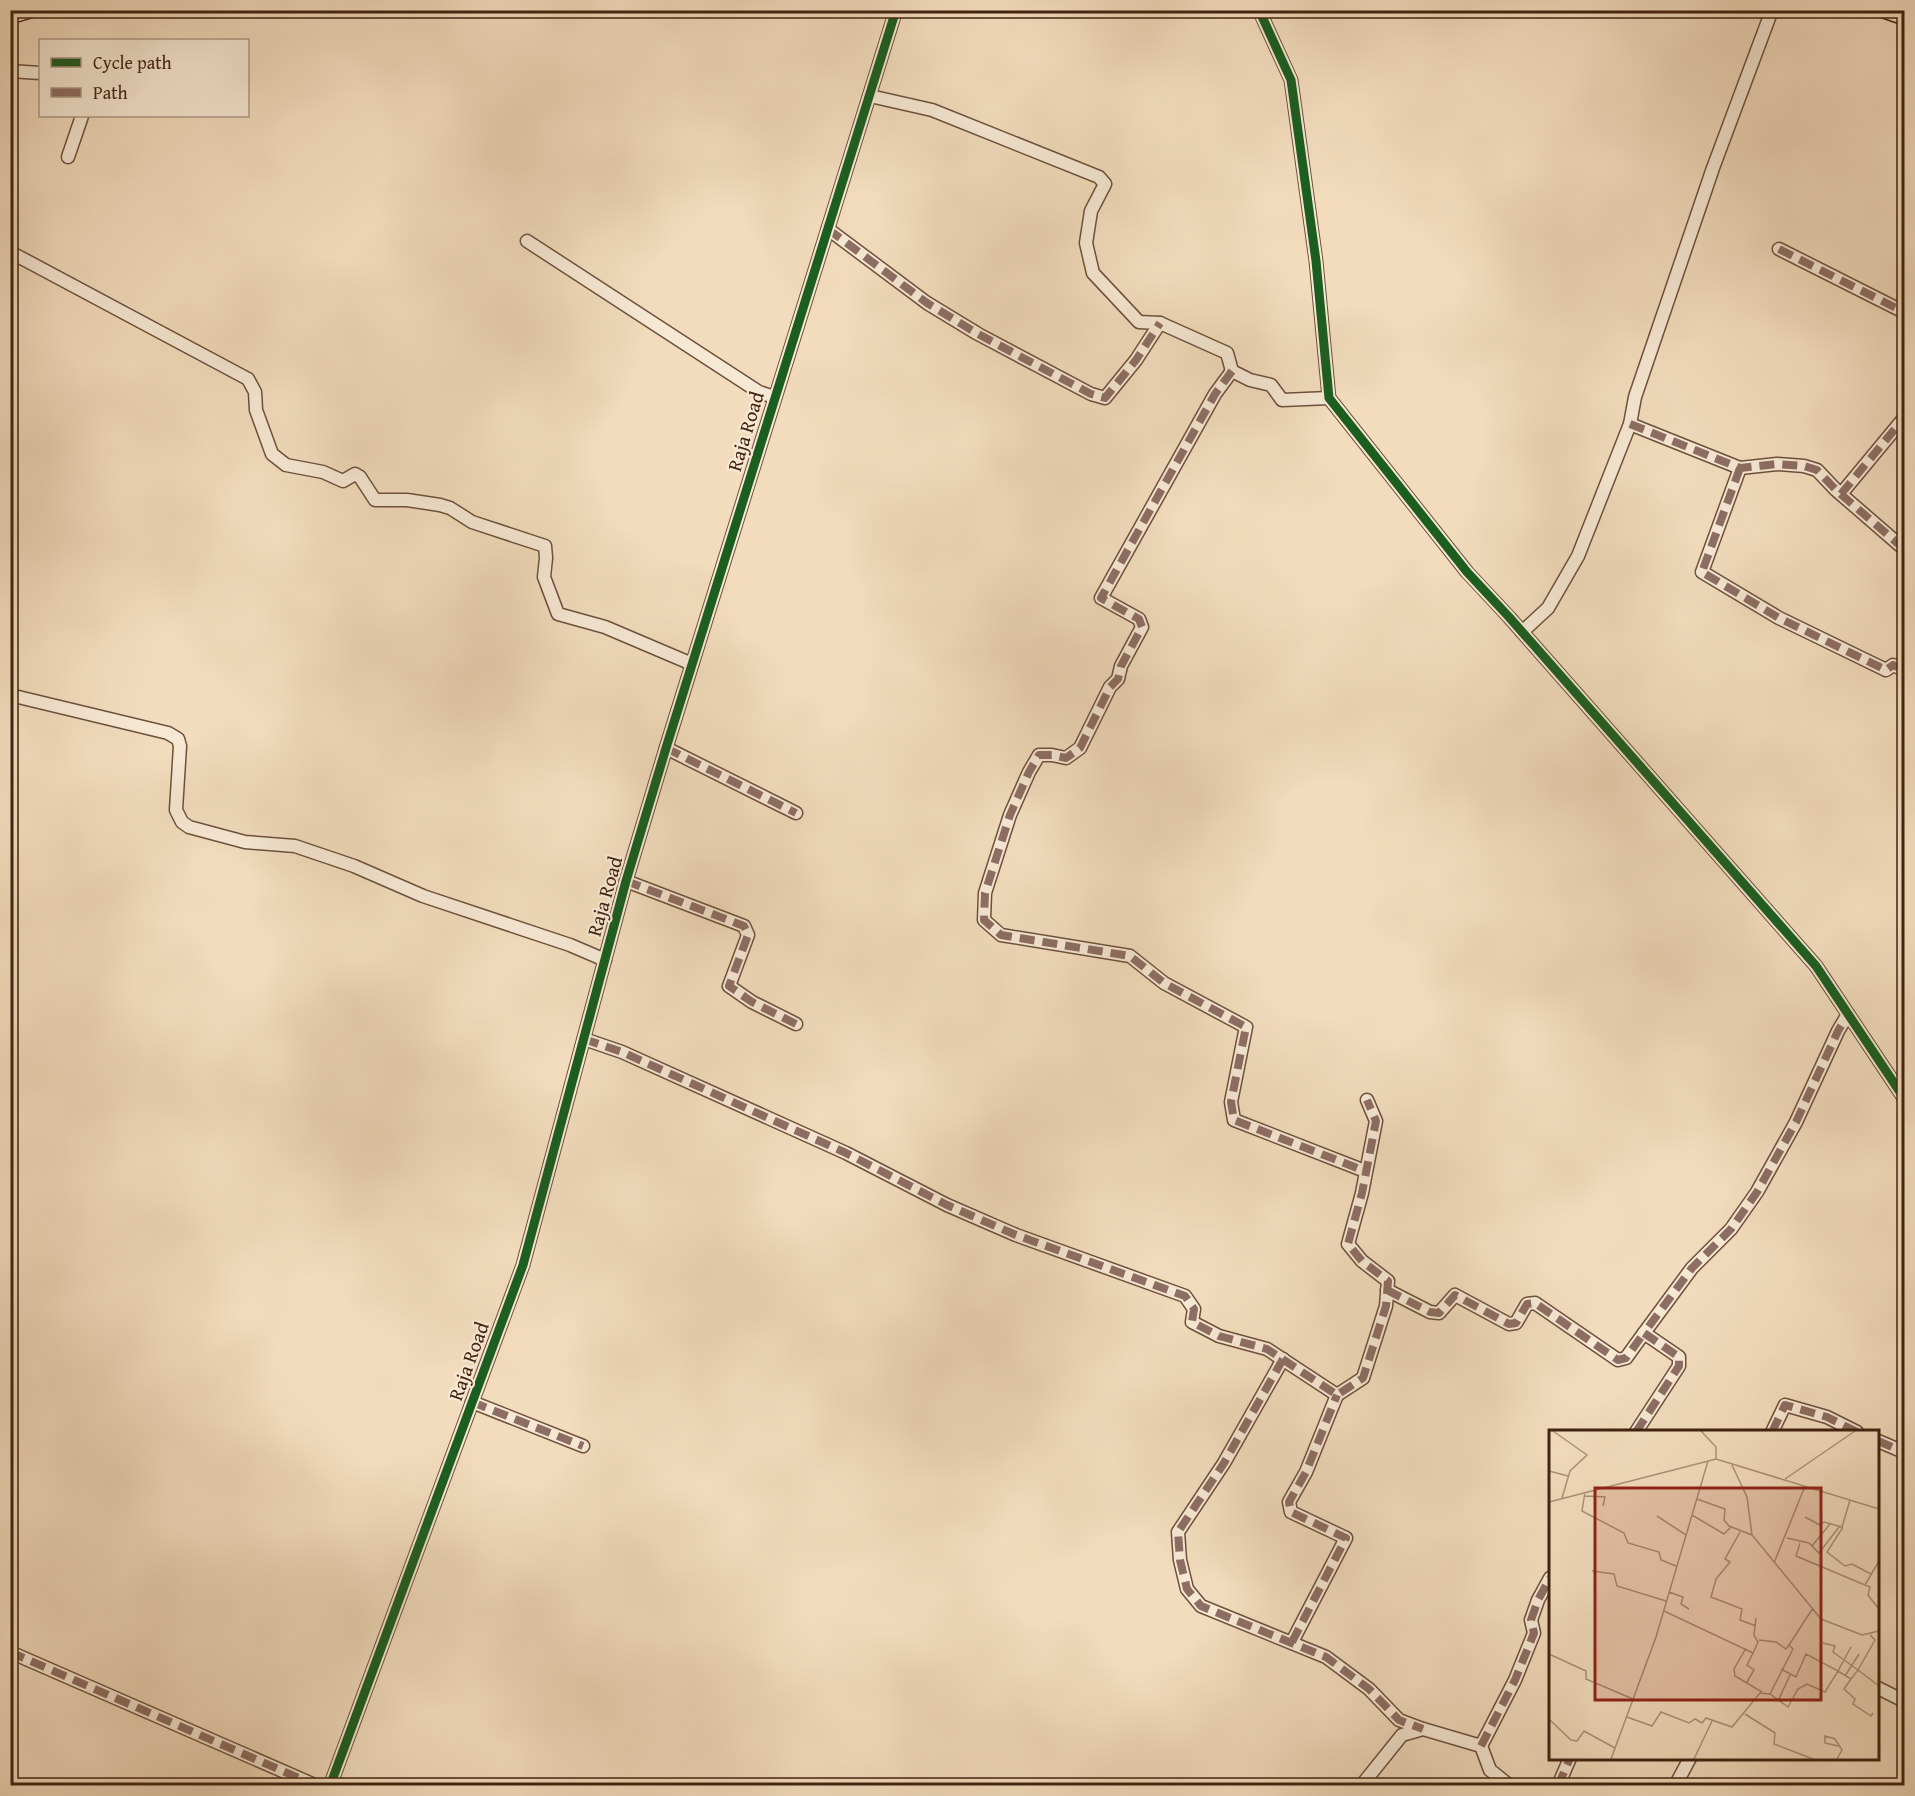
<svg xmlns="http://www.w3.org/2000/svg" width="1915" height="1796" font-family="'Gentium Book Plus',serif">
	<style>
		.lines { fill: none; stroke-linecap: round; stroke-linejoin: round }
		.minor-casing { stroke: #6d513c; stroke-width: 15 }
		.major-casing { stroke: #412311; stroke-width: 18 }
		.minor { stroke: #f7e8d4; stroke-width: 12 }
		.major { stroke: #f2dcbd; stroke-width: 15 }
		.quiet { stroke: #8d6e63; stroke-width: 8; stroke-dasharray: 15 8; stroke-linecap: butt }
		.cycleway-casing { stroke: #f7e8d4; stroke-width: 13 }
		.cycleway { stroke: #1b5e20; stroke-width: 9 }
		.labels { text-anchor: middle; dominant-baseline: central; stroke-width: 4.5; stroke-linejoin: round; paint-order: stroke }
		.street-label { font-size: 20px; fill: #412311; stroke: #f7e8d4 }
		.inset-road { fill: none; stroke: #ab9278; stroke-width: 1.5 }
		.view { fill: #8f2418; fill-opacity: 0.15; stroke: #8f2418; stroke-width: 3 }
		.inset-edge { fill: none; stroke: #412311; stroke-width: 3 }
	</style>
	<rect width="100%" height="100%" fill="#f2dcbd"/>
	<filter id="stains"><feTurbulence type="fractalNoise" baseFrequency=".00333" numOctaves="4"/><feColorMatrix values="0 0 0 0 .2 0 0 0 0 .09 0 0 0 0 .02 0 0 0 .5 -.17"/></filter>
	<radialGradient id="worn" r=".72"><stop offset=".6" stop-color="#630" stop-opacity="0"/><stop offset="1" stop-color="#630" stop-opacity=".3"/></radialGradient>
	<g class="lines">
		<g class="minor-casing">
			<g id="minor">
				<path d="M1259,10L1291,80L1316,261L1329,398L1467,572L1509,617L1816,966L1904,1098"/>
				<path d="M10,71L40,73"/>
				<path d="M870,96L932,110L1099,177L1105,184L1091,211L1086,243L1093,273L1139,322L1160,323L1227,353L1232,371L1250,380L1271,385L1282,400L1329,398"/>
				<path d="M68,157L82,116"/>
				<path d="M828,229L927,303L978,334L1091,394L1105,398L1136,360L1160,323"/>
				<path d="M527,241L759,392L774,397"/>
				<path d="M1779,249L1904,312"/>
				<path d="M10,252L248,379L255,392L256,410L272,454L286,465L323,472L343,481L355,474L360,477L375,500H407L440,505L450,508L472,522L545,546L546,558L544,577L558,614L605,627L692,664"/>
				<path d="M1232,371L1215,394L1101,598L1139,619L1142,627L1121,666L1118,679L1110,687L1080,748L1066,758L1052,755H1039L1029,772L1010,815L985,893L984,920L1001,935L1130,956L1164,983L1246,1027L1231,1102L1234,1120L1365,1171"/>
				<path d="M1630,424L1740,468L1777,464L1804,466L1817,470L1836,490L1903,548L1904,547"/>
				<path d="M1740,468L1702,572L1779,618L1886,670L1893,665L1904,670"/>
				<path d="M1841,494L1904,418"/>
				<path d="M1522,632L1548,608L1578,556L1630,424L1635,397L1713,168L1772,10"/>
				<path d="M10,695L168,733L178,739L180,746L176,810L182,822L189,827L245,842L295,846L354,866L423,896L570,945L605,960"/>
				<path d="M666,748L796,813"/>
				<path d="M626,881L744,926L748,935L729,986L752,1002L796,1024"/>
				<path d="M584,1039L622,1052L846,1153L947,1205L1016,1235L1185,1296L1194,1309L1192,1322L1219,1336L1267,1349L1337,1395L1363,1378L1386,1306L1388,1281L1362,1261L1348,1244L1362,1193L1376,1121L1367,1100"/>
				<path d="M1387,1290L1430,1312L1439,1313L1455,1295L1509,1324L1516,1323L1527,1304L1535,1303L1618,1360L1626,1358L1644,1333"/>
				<path d="M1283,1359L1224,1463L1178,1532L1180,1560L1187,1589L1201,1606L1326,1657L1369,1689L1399,1720L1423,1729"/>
				<path d="M472,1402L583,1446"/>
				<path d="M1636,1432L1679,1366V1357L1644,1333L1692,1268L1731,1229L1757,1192L1796,1122L1838,1031L1848,1014"/>
				<path d="M1772,1432L1785,1405L1827,1417L1857,1432"/>
				<path d="M1878,1441L1904,1452"/>
				<path d="M1292,1642L1346,1538L1291,1512L1289,1502L1306,1472L1337,1395"/>
				<path d="M10,1652L317,1786"/>
				<path d="M1878,1688L1904,1701"/>
				<path d="M1481,1746L1515,1680L1534,1633L1531,1620L1538,1600L1550,1578"/>
				<path d="M330,1786L523,1265L626,881L666,748L896,10"/>
				<path d="M1361,1786L1402,1735L1423,1729L1481,1746L1490,1770L1510,1786"/>
				<path d="M1558,1786L1570,1758"/>
				<path d="M1675,1786L1690,1758"/>
			</g>
		</g>
		<g class="major-casing">
			<g id="major">
				<path d="M1884,10L1904,17"/>
				<path d="M10,16L30,10"/>
			</g>
		</g>
		<use href="#minor" class="minor"/>
		<use href="#major" class="major"/>
		<g class="quiet">
			<path d="M828,229L927,303L978,334L1091,394L1105,398L1136,360L1160,323"/>
			<path d="M1779,249L1904,312"/>
			<path d="M1232,371L1215,394L1101,598L1139,619L1142,627L1121,666L1118,679L1110,687L1080,748L1066,758L1052,755H1039L1029,772L1010,815L985,893L984,920L1001,935L1130,956L1164,983L1246,1027L1231,1102L1234,1120L1365,1171"/>
			<path d="M1630,424L1740,468L1777,464L1804,466L1817,470L1836,490L1903,548L1904,547"/>
			<path d="M1740,468L1702,572L1779,618L1886,670L1893,665L1904,670"/>
			<path d="M1841,494L1904,418"/>
			<path d="M666,748L796,813"/>
			<path d="M626,881L744,926L748,935L729,986L752,1002L796,1024"/>
			<path d="M584,1039L622,1052L846,1153L947,1205L1016,1235L1185,1296L1194,1309L1192,1322L1219,1336L1267,1349L1337,1395L1363,1378L1386,1306L1388,1281L1362,1261L1348,1244L1362,1193L1376,1121L1367,1100"/>
			<path d="M1387,1290L1430,1312L1439,1313L1455,1295L1509,1324L1516,1323L1527,1304L1535,1303L1618,1360L1626,1358L1644,1333"/>
			<path d="M1283,1359L1224,1463L1178,1532L1180,1560L1187,1589L1201,1606L1326,1657L1369,1689L1399,1720L1423,1729"/>
			<path d="M472,1402L583,1446"/>
			<path d="M1636,1432L1679,1366V1357L1644,1333L1692,1268L1731,1229L1757,1192L1796,1122L1838,1031L1848,1014"/>
			<path d="M1772,1432L1785,1405L1827,1417L1857,1432"/>
			<path d="M1878,1441L1904,1452"/>
			<path d="M1292,1642L1346,1538L1291,1512L1289,1502L1306,1472L1337,1395"/>
			<path d="M10,1652L317,1786"/>
			<path d="M1481,1746L1515,1680L1534,1633L1531,1620L1538,1600L1550,1578"/>
			<path d="M1558,1786L1570,1758"/>
		</g>
		<g class="cycleway-casing">
			<g id="cycleway">
				<path d="M1259,10L1291,80L1316,261L1329,398L1467,572L1509,617L1816,966L1904,1098"/>
				<path d="M330,1786L523,1265L626,881L666,748L896,10"/>
			</g>
		</g>
		<use href="#cycleway" class="cycleway"/>
	</g>
	<g class="labels">
		<g class="street-label">
			<text transform="translate(745 431) rotate(-73)">Raja Road</text>
			<text transform="translate(604 896) rotate(-74)">Raja Road</text>
			<text transform="translate(468 1361) rotate(-70)">Raja Road</text>
		</g>
	</g>
	<g transform="translate(1549 1430)">
		<rect width="330" height="330" fill="#f2dcbd"/>
		<path class="inset-road" d="M4,1L38,25L21,41L13,68M152,1L167,17V29M182,33L198,67L203,105L272,189L313,205L330,201M0,41L19,46M236,49L306,1M36,62L33,81L75,103L79,113L110,122L112,130L127,136M36,66L56,67L54,76M148,69L176,79L175,90L180,96L203,105M0,72L167,29L330,79M143,85L175,104L182,97M108,86L137,105M256,87L271,95L275,92L293,97L301,70M294,97L278,122L296,136L303,134L322,144M191,102L176,129L181,132L167,149L162,167L193,179L191,190L207,196M238,108L260,113L270,123L290,97M251,113L247,126L316,155M263,116L281,94M330,131L316,155L321,157L319,165L330,179M225,133L256,56M43,141L65,144L68,156L117,171M120,162L134,167L132,174L140,179M115,181L204,223L209,212L205,205L207,188M210,210L227,212L237,219L240,215M274,213L286,216L284,222L309,240L326,210L321,205M197,218L185,239L186,246L213,262M0,224L37,241V249L84,269M232,239L247,247L257,224L289,241L302,217M296,246L310,224M302,249L295,259L306,269L304,274L322,286L324,283M198,252L205,240L198,235L204,223M221,264L244,219L240,215L264,178M229,271L241,245M196,284L226,303L225,314L264,329M78,287L103,296L112,282L140,293L146,289L153,293L157,288L183,297L211,263L221,264L239,277L249,259L258,254L276,262L289,241L302,249L309,240L330,256M0,289L22,310L28,311L35,301L66,318M62,329L107,207L159,31M145,329L163,291M288,329L293,320L286,309L276,306V313L289,316"/>
		<path class="view" d="M46,58H272V270H46Z"/>
		<rect width="330" height="330" class="inset-edge"/>
	</g>
	<rect width="1915" height="1796" fill="none" stroke="#f2dcbd" stroke-width="36"/>
	<rect x="12" y="12" width="1891" height="1772" fill="none" stroke="#412311" stroke-width="3"/>
	<rect x="18" y="18" width="1879" height="1760" fill="none" stroke="#412311" stroke-width="1.5"/>
	<rect x="39" y="39" width="210" height="78" fill="#f7e8d4" stroke="#ae9986" stroke-width="1.5"/>
	<rect x="51" y="58" width="30" height="9" fill="#1b5e20" stroke="#ae9986" stroke-width="1.5"/>
	<text x="93" y="69" font-size="18" fill="#412311">Cycle path</text>
	<rect x="51" y="88" width="30" height="9" fill="#8d6e63" stroke="#ae9986" stroke-width="1.5"/>
	<text x="93" y="99" font-size="18" fill="#412311">Path</text>
	<rect width="100%" height="100%" filter="url(#stains)"/>
	<rect width="100%" height="100%" fill="url(#worn)"/>
</svg>
